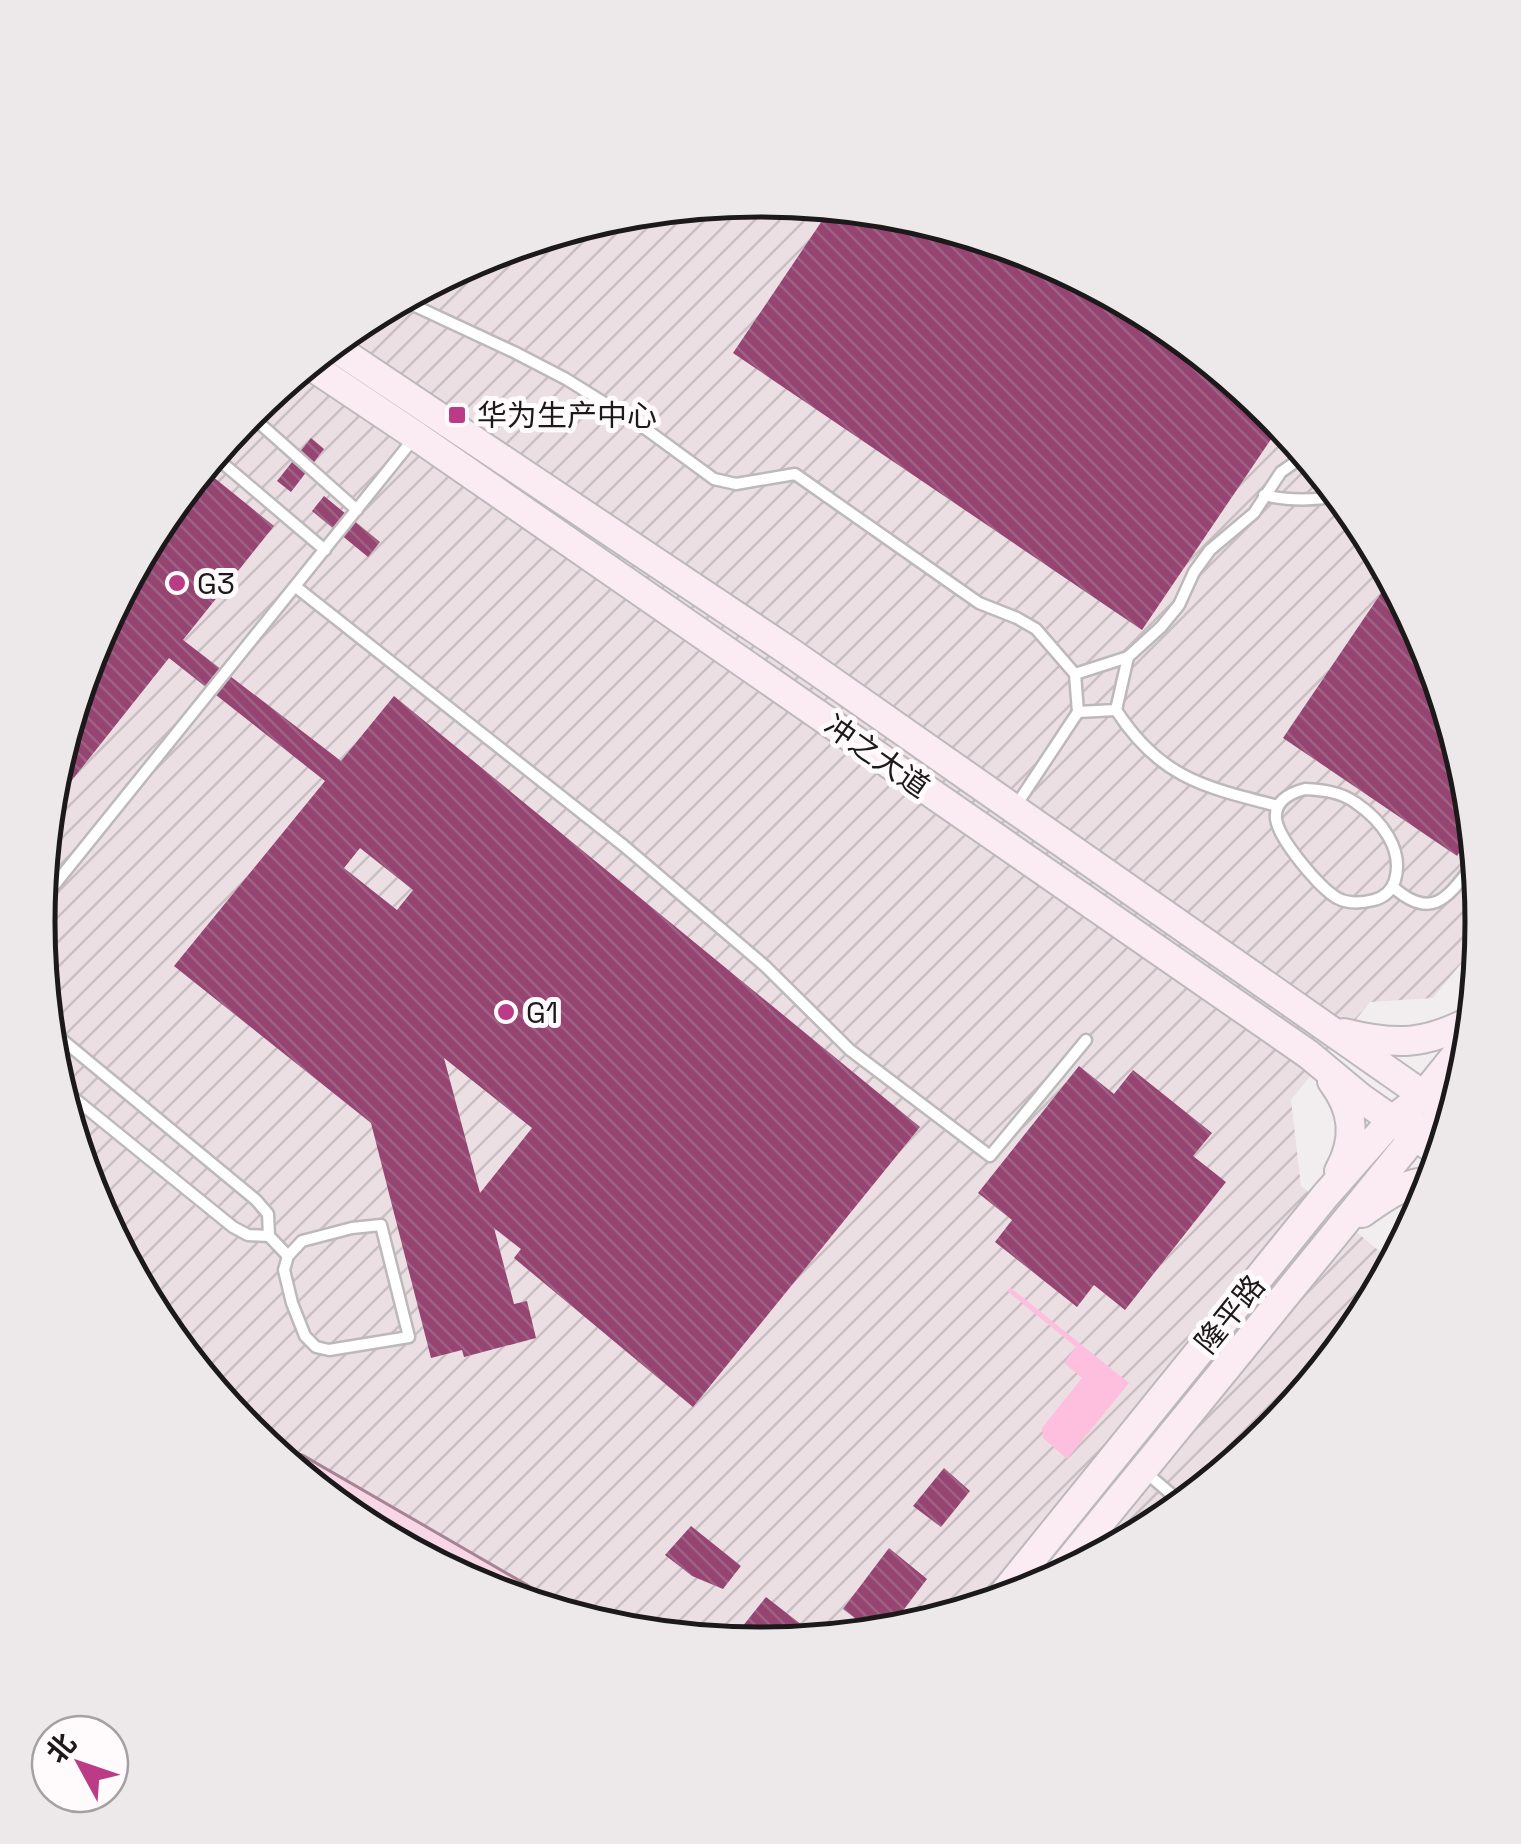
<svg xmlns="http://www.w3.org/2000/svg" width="1521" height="1844" font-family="'Space Grotesk','Noto Sans SC',sans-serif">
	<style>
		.industrial { fill: url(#industrial-furrows) }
		.green { fill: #febedd }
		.building { fill: url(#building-back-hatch); fill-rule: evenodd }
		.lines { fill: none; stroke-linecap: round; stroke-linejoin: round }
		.service-casing { stroke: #bdb9bb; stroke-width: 15 }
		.secondary-casing { stroke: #bdb9bb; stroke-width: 32 }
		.primary-casing { stroke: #a78394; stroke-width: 38 }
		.service { stroke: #fff; stroke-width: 10 }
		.secondary { stroke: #fbebf3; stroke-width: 28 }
		.primary { stroke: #f7d7e6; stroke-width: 32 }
		.poi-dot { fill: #bb3b87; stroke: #fffbfd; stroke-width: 4 }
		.labels { text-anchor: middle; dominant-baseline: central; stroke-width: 10; stroke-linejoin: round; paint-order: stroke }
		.poi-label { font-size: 30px; fill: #1b191a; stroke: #fffbfd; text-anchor: start }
		.street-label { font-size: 30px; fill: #1b191a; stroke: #fffbfd }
		.rim { fill: none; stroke: #1b191a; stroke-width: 5 }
	</style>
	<defs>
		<pattern id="industrial-furrows" width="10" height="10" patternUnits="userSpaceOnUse" patternTransform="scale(2.5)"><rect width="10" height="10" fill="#ebdfe4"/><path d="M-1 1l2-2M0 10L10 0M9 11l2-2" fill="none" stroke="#c9bfc3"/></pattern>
		<pattern id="building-back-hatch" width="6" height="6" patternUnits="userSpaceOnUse" patternTransform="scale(2.5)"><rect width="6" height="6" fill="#964471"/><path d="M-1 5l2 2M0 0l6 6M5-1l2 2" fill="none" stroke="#9f6283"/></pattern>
	</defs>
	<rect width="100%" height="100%" fill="#f2eeef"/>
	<path class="industrial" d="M761,199L902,213L1038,254L1163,321L1272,411L1362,521L1429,646L1470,782L1483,923L1482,938L1433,998L1370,1002L1291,1100L1301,1186L1390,1260L1396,1259L1361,1324L1271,1434L1162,1523L1037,1590L901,1631L760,1645L619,1631L483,1590L358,1523L249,1433L159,1323L92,1198L51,1062L38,921L52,780L93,645L160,520L250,410L359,321L484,254L620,213Z"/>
	<path class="green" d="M1011,1288L1129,1383L1067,1459L1043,1438L1042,1428L1082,1378L1064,1363L1076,1347L1007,1291Z"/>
	<g class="building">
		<path d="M832,206L902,213L1038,254L1150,315L1175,331L1272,411L1282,423L1142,630L733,353Z"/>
		<path d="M311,438L324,449L291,492L277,481Z"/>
		<path d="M202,468L274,526L183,640L341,761L394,696L920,1127L693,1407L514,1258L521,1249L494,1228L514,1304L527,1301L536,1338L464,1357L462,1350L431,1358L371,1123L174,966L325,781L169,658L49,809L52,780L93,645L160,520ZM360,848L413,890L397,910L344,868ZM444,1058L532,1128L480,1193Z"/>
		<path d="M324,496L380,542L368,557L312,511Z"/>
		<path d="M1392,577L1429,646L1470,782L1474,830L1457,856L1283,738Z"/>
		<path d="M1079,1066L1114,1094L1133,1070L1212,1133L1193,1156L1226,1182L1125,1310L1094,1285L1077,1307L995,1242L1012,1220L978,1193Z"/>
		<path d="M944,1468L970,1491L941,1527L913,1506Z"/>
		<path d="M691,1526L741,1566L723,1589L692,1576L665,1555Z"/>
		<path d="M889,1548L927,1579L886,1633L876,1634L843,1609Z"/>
		<path d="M766,1597L820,1639L765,1644L742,1627Z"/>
	</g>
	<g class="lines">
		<g class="service-casing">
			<g id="service">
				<path d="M400,299L514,352L566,379L643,427L714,479L736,484L795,474L979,603L1017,618L1036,629L1075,674L1078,712L1116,710L1128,657L1075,674"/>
				<path d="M248,413L357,510"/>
				<path d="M1291,436L1292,435"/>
				<path d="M213,455L325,550"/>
				<path d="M1264,495C1288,501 1317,501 1341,495"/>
				<path d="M296,587L624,846L765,966L850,1050L990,1156L1086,1040"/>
				<path d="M1128,657L1161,627L1179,605L1194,572L1210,550L1254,513L1281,472L1307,454"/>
				<path d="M1116,710C1160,778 1204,787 1278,806"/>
				<path d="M1305,789C1323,790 1341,792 1356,803C1381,820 1404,849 1395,880C1392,890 1385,897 1374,900C1362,903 1348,904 1337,898C1319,887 1279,840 1276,819C1274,801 1290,793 1305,789Z"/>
				<path d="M1015,807L1078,712"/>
				<path d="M1393,887C1435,924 1450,893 1477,860"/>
				<path d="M39,904L415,437"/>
				<path d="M48,1028L256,1200L268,1214L269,1236L248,1235L233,1227L59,1086"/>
				<path d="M269,1236L288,1256L284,1270L292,1303L305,1336L316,1347L329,1350L409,1337L381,1225L352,1228L302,1241L288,1256"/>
				<path d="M1143,1470L1184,1505"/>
			</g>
		</g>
		<g class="secondary-casing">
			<g id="secondary">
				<path d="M330,344L787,650L1453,1116"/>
				<path d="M307,363L416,436L1308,1054L1361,1098L1442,1155"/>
				<path d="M1344,1033C1397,1046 1426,1045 1474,1019"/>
				<path d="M1332,1081C1354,1110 1357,1139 1339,1171"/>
				<path d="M1362,1213C1386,1196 1404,1182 1434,1181"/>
				<path d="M1051,1583L1415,1136L1429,1126"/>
				<path d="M996,1603L1325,1196L1391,1121L1423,1096L1472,1035"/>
			</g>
		</g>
		<g class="primary-casing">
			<path id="primary" d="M295,1471L518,1600"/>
		</g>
		<use href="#service" class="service"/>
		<use href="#secondary" class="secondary"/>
		<use href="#primary" class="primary"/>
	</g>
	<g class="poi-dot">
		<rect x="447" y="405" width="20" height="20" rx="5"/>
		<circle cx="177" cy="583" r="10"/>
		<circle cx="506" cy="1012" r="10"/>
	</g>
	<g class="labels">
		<g class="poi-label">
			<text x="477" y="415">华为生产中心</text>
			<text x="197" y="583">G3</text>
			<text x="526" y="1012">G1</text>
		</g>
		<g class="street-label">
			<text transform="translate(877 756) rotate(35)">冲之大道</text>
			<text transform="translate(1230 1314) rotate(-51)">隆平路</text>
		</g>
	</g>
	<path d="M0 0H1521V1844H0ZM55 922a705 705 0 1 1 1410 0a705 705 0 1 1-1410 0Z" fill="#ede9eb" fill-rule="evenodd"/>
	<path class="rim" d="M55 922a705 705 0 1 1 1410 0a705 705 0 1 1-1410 0Z"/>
	<g transform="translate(80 1764) rotate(310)"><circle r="48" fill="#fffbfd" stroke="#a4a1a2" stroke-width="2.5"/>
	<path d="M0-8L18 38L0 25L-18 38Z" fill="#bb3b87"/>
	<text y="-15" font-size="28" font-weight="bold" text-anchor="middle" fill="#1b191a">北</text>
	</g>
</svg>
